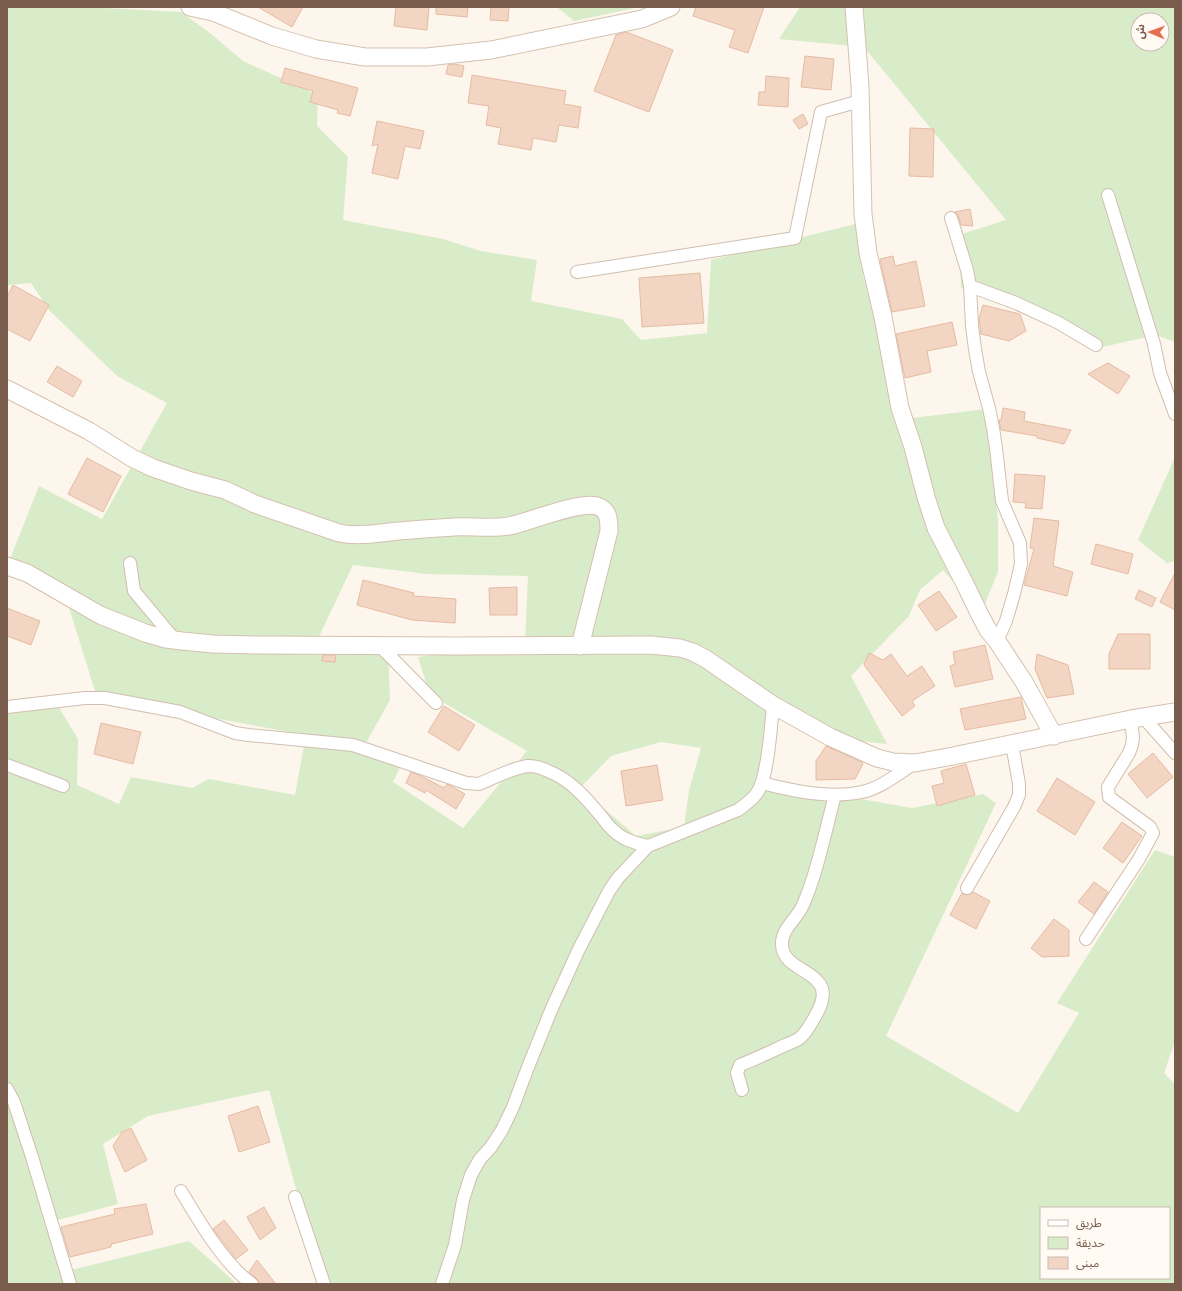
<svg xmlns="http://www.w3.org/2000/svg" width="1182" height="1291" font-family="'Nunito Sans','Noto Sans Arabic',sans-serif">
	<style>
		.green { fill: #d8ecc9; fill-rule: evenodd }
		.building { fill: #f3d5c3; stroke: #e6bba3 }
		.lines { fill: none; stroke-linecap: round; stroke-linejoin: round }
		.street-casing { stroke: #d1beb0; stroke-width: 14 }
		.secondary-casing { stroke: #d6c0b0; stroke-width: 19 }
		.street { stroke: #fff; stroke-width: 12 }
		.secondary { stroke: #fff; stroke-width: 17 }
	</style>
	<rect width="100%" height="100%" fill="#fdf6ec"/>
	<g class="green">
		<path d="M7,7H86L181,12L210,33L243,61L318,95L317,126L348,157L343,220L443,239L481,251L537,260L531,301L622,319L641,340L707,333L711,260L863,222V276L904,419L986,409L998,520V572L981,613L943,570L920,590L909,616L851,676L887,744L831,738L776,711L766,782L912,808L983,794L996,803L886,1036L1018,1113L1079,1013L1057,1003L1155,850L1175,857V1041L1164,1073L1175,1084V1284H322L269,1090L148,1116L103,1144L118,1204L47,1223L63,1272L189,1241L237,1284H7V704L58,706L78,739L77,785L119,804L131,777L192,788L209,779L295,795L306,735L208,717L95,691L66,598L10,559L39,486L102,519L167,403L117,376L49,310L31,283L7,285ZM353,565L427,574L528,576L525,642L418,657L430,695L527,751L463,828L393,782L402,763L366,743L390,700L388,650L314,647ZM661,742L701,748L689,790L684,827L636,836L580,788L611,756ZM1041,1208H1169V1278H1041Z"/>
		<path d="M557,7H640L574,21Z"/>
		<path d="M800,7H1175V342L1156,335L1098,348L1053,320L961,288L959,235L1006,220L864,47L779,39ZM1138,20H1162V44H1138Z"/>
		<path d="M1175,457V561L1167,563L1138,540Z"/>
	</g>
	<g class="building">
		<path d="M258,7H303L292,27Z"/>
		<path d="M396,7H429L427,30L394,26Z"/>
		<path d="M436,7H468L467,17L436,14Z"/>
		<path d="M491,7H509L508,21L490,20Z"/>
		<path d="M696,7H764L748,53L729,47L735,30L693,16Z"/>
		<path d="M626,32L673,50L649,112L594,91L616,35Z"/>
		<path d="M805,56L834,59L831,90L801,87Z"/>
		<path d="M454,64L464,66L462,77L446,74L448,65Z"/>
		<path d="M285,68L358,88L350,116L337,113L338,110L310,102L313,91L281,82Z"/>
		<path d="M472,75L566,91L564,104L581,107L578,128L559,125L556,142L533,138L531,150L498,144L501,128L486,125L489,106L468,103Z"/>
		<path d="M766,76L789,78L788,107L758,105L759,92H765Z"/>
		<path d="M803,114L808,124L799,129L793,120Z"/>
		<path d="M377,121L424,131L420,149L405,146L398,179L372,173L378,144L372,146Z"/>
		<path d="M910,128L934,129L933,177L909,176Z"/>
		<path d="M970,209L973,226L961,225L958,215L955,212Z"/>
		<path d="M893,256L895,266L916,261L925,306L892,312L880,259Z"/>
		<path d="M700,273L704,323L642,327L639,278Z"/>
		<path d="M13,285L49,305L30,341L7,329V297Z"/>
		<path d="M983,305L1020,314L1026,331L1009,341L981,334L979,318Z"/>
		<path d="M952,322L957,345L927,351L931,372L905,378L896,334Z"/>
		<path d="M1108,363L1130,376L1118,394L1088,374Z"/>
		<path d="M57,366L82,381L73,397L47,382Z"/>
		<path d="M1003,408L1025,412L1024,421L1071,430L1064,444L1037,438V436L1001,430L999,420H1001Z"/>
		<path d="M87,458L121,476L103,512L68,494Z"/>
		<path d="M1015,474L1045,476L1042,509L1025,508L1026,503L1013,502Z"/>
		<path d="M1034,518L1059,521L1053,566L1073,572L1067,596L1024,585L1034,549L1030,548Z"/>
		<path d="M1096,544L1133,554L1128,574L1091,564Z"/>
		<path d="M1175,573V610L1160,602Z"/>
		<path d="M363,580L414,593L413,596L456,599L455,623L412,620L357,605Z"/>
		<path d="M517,587V615H490L489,588Z"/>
		<path d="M1139,590L1156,598L1152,607L1135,599Z"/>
		<path d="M939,591L957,617L936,631L918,605Z"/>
		<path d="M7,608L40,621L31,645L7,636Z"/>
		<path d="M1118,634H1150V669H1109V654Z"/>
		<path d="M985,645L993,679L955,687L950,666L955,664L953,652Z"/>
		<path d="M869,653L883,660L891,654L907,676L922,666L935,686L912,701L915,706L902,716L864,665Z"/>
		<path d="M1037,654L1068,665L1074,694L1047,698L1035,669Z"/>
		<path d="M323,655H336L335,662L322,661Z"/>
		<path d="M1021,697L1026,719L965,730L960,709Z"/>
		<path d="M444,706L475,725L459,751L428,732Z"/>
		<path d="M101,723L141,732L133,764L94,754Z"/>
		<path d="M826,746L862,762L863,764L855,779L816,780V761Z"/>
		<path d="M1153,753L1173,777L1147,798L1128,774Z"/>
		<path d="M966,764L975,795L937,806L932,786L944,783L941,771Z"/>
		<path d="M657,765L663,800L626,806L621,771Z"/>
		<path d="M411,772L421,776L444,788L447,784L453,787L465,794L456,809L426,790L425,793L406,783Z"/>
		<path d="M1057,778L1095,802L1075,835L1037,811Z"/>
		<path d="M1122,822L1142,836L1123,863L1103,848Z"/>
		<path d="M1094,882L1108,892L1094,914L1078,902Z"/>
		<path d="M973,892L990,901L976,929L950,915L962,893L967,895Z"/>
		<path d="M1054,919L1069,930V956L1042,957L1031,948Z"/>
		<path d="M258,1106L270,1142L239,1152L228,1116Z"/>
		<path d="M131,1128L147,1160L125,1172L113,1146L122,1132Z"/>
		<path d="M146,1204L153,1234L111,1244V1247L70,1257L61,1227L115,1214L114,1209Z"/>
		<path d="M264,1207L276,1228L260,1240L247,1217Z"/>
		<path d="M224,1220L248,1250L236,1259L213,1229Z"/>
		<path d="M257,1260L276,1284H260L257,1279L249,1272Z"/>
	</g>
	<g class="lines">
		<g class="street-casing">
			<g id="street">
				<path d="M1108,195L1154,344L1160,373L1175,414"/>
				<path d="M951,218L967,270L970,286"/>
				<path d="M577,272L795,238L821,112L860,101"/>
				<path d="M130,563L134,591L175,640"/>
				<path d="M997,641L1006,621L1014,594L1021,564L1020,543L1002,501L996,448L993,428L989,408L979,372L975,349L972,326L970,286L1016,303L1059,323L1096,345"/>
				<path d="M379,645L436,703"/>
				<path d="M7,707L85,698H105L180,712L235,733L248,735L353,745L466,783L479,784C494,778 511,768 528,766C534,766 542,768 548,771C571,780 586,798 601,816C605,821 608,826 613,830C623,840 635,843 648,846"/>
				<path d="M1143,717L1175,753"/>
				<path d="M7,765L63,786"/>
				<path d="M762,783C794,791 829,799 862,792C881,788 899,773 915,763"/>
				<path d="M967,888L1014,807L1019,795V784L1012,744"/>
				<path d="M1086,939L1139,859L1153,833L1150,827L1109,797L1108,787L1129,753L1132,745L1133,738L1131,719"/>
				<path d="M7,1089L14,1102L32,1157L70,1284"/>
				<path d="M742,1090L737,1073L740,1065C756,1059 770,1052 785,1045C790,1043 797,1041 801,1037C809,1029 814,1019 819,1009C823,1001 825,990 819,983C809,969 783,966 782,945C781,929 797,919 803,905C818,870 825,832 835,795"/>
				<path d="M181,1191C199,1221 223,1263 252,1284"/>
				<path d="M295,1197L324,1284"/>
				<path d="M442,1284L455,1245L463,1200L471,1175L480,1159L491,1147L502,1130L513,1107L528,1067L552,1008L579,949L609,891L618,878L648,846L738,810C745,805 752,800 757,793C768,778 771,726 773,705"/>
			</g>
		</g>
		<g class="secondary-casing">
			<g id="secondary">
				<path d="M190,7L213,12L272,36L316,49L365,57H427L491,50L642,19L671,7"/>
				<path d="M854,7L860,86L863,214L868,253L883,317L900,408L913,447L926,497L936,528L965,584L980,615L988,630L997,641L1024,682L1054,736"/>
				<path d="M7,389L89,431L132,458L153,468L191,481L225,490L255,504L339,533C359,537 378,533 399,531C417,529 436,528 454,527C472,526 491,529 509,526C529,522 579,501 597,506C609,510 609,520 609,531L580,646"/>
				<path d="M7,566L27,573L100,615L145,633L166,639L182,641L213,644L259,645L456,646L651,645L680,648L693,652L706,659L773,705L830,737L877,758L893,762L915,763L953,756L1131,719L1175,712"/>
			</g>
		</g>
		<use href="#street" class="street"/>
		<use href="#secondary" class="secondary"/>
	</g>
	<rect width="1182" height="1291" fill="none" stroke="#7a5c4d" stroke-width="16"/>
	<rect x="1040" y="1207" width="130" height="72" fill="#fffaf3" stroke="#cabbb1"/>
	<rect x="1048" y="1220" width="20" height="6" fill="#ffffff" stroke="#cabbb1"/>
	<text x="1076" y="1227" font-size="12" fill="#7a5c4d">طريق</text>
	<rect x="1048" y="1237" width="20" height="12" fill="#d8ecc9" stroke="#cabbb1"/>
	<text x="1076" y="1247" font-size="12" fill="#7a5c4d">حديقة</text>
	<rect x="1048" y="1257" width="20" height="12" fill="#f3d5c3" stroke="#cabbb1"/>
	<text x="1076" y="1267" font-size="12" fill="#7a5c4d">مبنى</text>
	<g transform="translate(1150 32) rotate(272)"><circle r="19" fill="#fffaf3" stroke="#cabbb1"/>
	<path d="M0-3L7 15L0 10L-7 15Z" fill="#e76f51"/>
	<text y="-6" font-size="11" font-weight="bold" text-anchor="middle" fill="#7a5c4d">ش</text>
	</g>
</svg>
